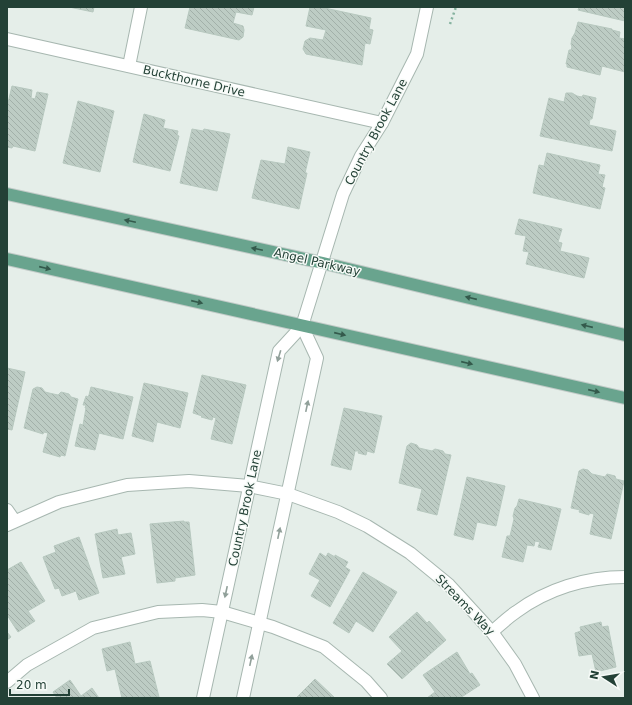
<svg xmlns="http://www.w3.org/2000/svg" width="632" height="705" font-family="'DejaVu Sans',sans-serif">
	<style>
		.building { fill: url(#building-back-hatch); stroke: #b7c8bf }
		.lines { fill: none; stroke-linecap: round; stroke-linejoin: round }
		.minor-casing { stroke: #a7b7b0; stroke-width: 14 }
		.major-casing { stroke: #c1cac7; stroke-width: 14 }
		.path { stroke: #85b29f; stroke-width: 2.5; stroke-dasharray: 2 3; stroke-linecap: butt }
		.minor { stroke: #fff; stroke-width: 12 }
		.major { stroke: #69a48e; stroke-width: 12 }
		.oneway { fill: #345a4c }
		.oneway2 { fill: #91a09a }
		.labels { text-anchor: middle; dominant-baseline: central; stroke-width: 3; stroke-linejoin: round; paint-order: stroke }
		.street-label { font-size: 12px; fill: #234136; stroke: #f6faf7 }
	</style>
	<defs>
		<pattern id="building-back-hatch" width="6" height="6" patternUnits="userSpaceOnUse"><rect width="6" height="6" fill="#bdccc4"/><path d="M-1 5l2 2M0 0l6 6M5-1l2 2" fill="none" stroke="#a2b0a9"/></pattern>
	</defs>
	<rect width="100%" height="100%" fill="#e5eee9"/>
	<g class="building">
		<path d="M69,7H94L93,12Z"/>
		<path d="M190,7H254L252,15L236,12L233,23L243,26L244,30L243,37L239,40L185,28Z"/>
		<path d="M310,7H320L371,18L369,29L373,30L370,44L365,43L362,65L306,54L303,49L305,41L310,38L323,40L326,30L306,26Z"/>
		<path d="M579,7H625V21L578,10Z"/>
		<path d="M578,22L612,29V30L620,32L619,38L625,39V72L602,66L600,75L567,67V64H566L569,50H571L572,47L571,44L572,38L575,33Z"/>
		<path d="M12,86L32,90L31,98L35,99L37,92L48,94L35,151L13,146L12,148L7,147V107Z"/>
		<path d="M566,93H572L577,96L582,97L583,95L596,98L592,119H590L589,125L616,131L612,151L540,136L549,98L564,102Z"/>
		<path d="M78,101L114,111L100,172L63,163Z"/>
		<path d="M144,114L165,120L163,128L178,131L177,135L179,136L170,171L133,162Z"/>
		<path d="M192,129L203,131L204,129L230,134L217,191L180,183Z"/>
		<path d="M288,147L310,152L305,173H307L299,209L252,198L261,160L285,164Z"/>
		<path d="M547,153L600,165L598,174L605,175L602,187L605,188L600,209L533,193L539,165L544,166Z"/>
		<path d="M519,219L562,229L558,242L562,243L560,251L589,258L584,278L526,264L529,252L523,251L526,236L515,234Z"/>
		<path d="M7,368L25,372L12,430L7,429Z"/>
		<path d="M202,375L246,385L232,444L211,439L216,418L213,417L212,420L201,417L202,416L193,413Z"/>
		<path d="M144,383L188,393L180,428L157,422L153,442L132,436Z"/>
		<path d="M37,387L42,388L45,392L49,393L58,395L61,392L69,394L71,397L78,399L65,456L61,455L60,457L43,452L48,433L44,432L43,434L24,428L33,389Z"/>
		<path d="M91,387L133,397L123,439L99,433L95,450L75,446L80,424L83,425L86,408H85L86,405H83L86,396L88,397L89,395Z"/>
		<path d="M344,408L382,416L374,453L367,451L366,455L358,453L359,451H355L351,470L331,465Z"/>
		<path d="M411,443L417,445L419,448L432,451L435,449L443,451L445,454L451,455L437,515L417,510L422,489L399,483L407,446Z"/>
		<path d="M583,469L588,470L592,474L605,477L607,474L615,476L616,479L624,481L611,539L590,534L594,514L589,513V515L579,512L580,510L571,508L579,471Z"/>
		<path d="M467,477L505,486L496,526L477,522L473,540L454,535Z"/>
		<path d="M519,499L561,509L551,550L538,547L540,542L535,541L534,546L527,545L523,562L502,557L507,536H510L514,519L513,516L515,508L517,506Z"/>
		<path d="M184,521V522H189L195,575L175,578V581L157,583L150,524Z"/>
		<path d="M117,529L118,535L131,533L135,554L121,557L125,574L103,578L95,534Z"/>
		<path d="M79,537L99,593L79,600L76,591L62,596L59,588L55,589L43,557L56,552L54,546Z"/>
		<path d="M320,553L326,557L328,553L335,557V555L348,562L345,567L350,570L330,607L311,596L320,580L309,574Z"/>
		<path d="M21,562L45,601L28,611L35,621L18,632L7,615V570Z"/>
		<path d="M363,572L397,592L373,632L356,621L349,633L333,623Z"/>
		<path d="M417,612L427,623L429,621L446,640L402,679L387,664L402,651L389,637Z"/>
		<path d="M601,622L602,627L608,626L616,667L596,672L592,654L579,656L575,633L581,631L580,627Z"/>
		<path d="M7,632L11,637L7,640Z"/>
		<path d="M130,642L135,664L150,661L159,697L122,698L115,669L107,671L102,649Z"/>
		<path d="M457,652L470,674L472,673L480,685L460,698H427L435,692L423,675Z"/>
		<path d="M315,679L335,698H296Z"/>
		<path d="M70,680L81,696L92,688L99,698H57L53,692Z"/>
	</g>
	<g class="lines">
		<g class="minor-casing">
			<g id="minor">
				<path d="M7,39L382,123"/>
				<path d="M129,66L141,7"/>
				<path d="M7,510L14,520"/>
				<path d="M7,525L59,502L127,485L189,481L249,486L288,494L338,512L367,526L410,553L449,585L492,632L515,664L533,698"/>
				<path d="M492,632C500,625 507,618 516,612C547,589 586,577 625,577"/>
				<path d="M7,682L27,665L93,628L158,612L202,610L222,612L273,627L324,647L366,681L381,698"/>
				<path d="M203,698L279,351L302,326L343,194L361,156L382,123L417,54L427,7"/>
				<path d="M243,698L317,358L302,326"/>
			</g>
		</g>
		<g class="major-casing">
			<g id="major">
				<path d="M7,194L323,263L625,335"/>
				<path d="M7,259L625,398"/>
			</g>
		</g>
		<path class="path" d="M450,24L456,7"/>
		<use href="#minor" class="minor"/>
		<use href="#major" class="major"/>
	</g>
	<defs><path id="oneway-solid" d="M-6-.8H1V-3.2L6.5 0L1 3.2V.8H-6Z"/></defs>
	<g class="oneway">
		<use href="#oneway-solid" transform="translate(130 221) rotate(-168)"/>
		<use href="#oneway-solid" transform="translate(257 249) rotate(-168)"/>
		<use href="#oneway-solid" transform="translate(45 268) rotate(13)"/>
		<use href="#oneway-solid" transform="translate(471 298) rotate(-167)"/>
		<use href="#oneway-solid" transform="translate(197 302) rotate(13)"/>
		<use href="#oneway-solid" transform="translate(587 326) rotate(-167)"/>
		<use href="#oneway-solid" transform="translate(340 334) rotate(13)"/>
		<use href="#oneway-solid" transform="translate(467 363) rotate(13)"/>
		<use href="#oneway-solid" transform="translate(594 391) rotate(13)"/>
	</g>
	<g class="oneway2">
		<use href="#oneway-solid" transform="translate(279 356) rotate(107)"/>
		<use href="#oneway-solid" transform="translate(307 406) rotate(-78)"/>
		<use href="#oneway-solid" transform="translate(279 533) rotate(-78)"/>
		<use href="#oneway-solid" transform="translate(226 592) rotate(102)"/>
		<use href="#oneway-solid" transform="translate(251 660) rotate(-78)"/>
	</g>
	<g class="labels">
		<g class="street-label">
			<text transform="translate(194 81) rotate(13)">Buckthorne Drive</text>
			<text transform="translate(376 132) rotate(-62)">Country Brook Lane</text>
			<text transform="translate(317 262) rotate(13)">Angel Parkway</text>
			<text transform="translate(245 508) rotate(-78)">Country Brook Lane</text>
			<text transform="translate(465 605) rotate(46)">Streams Way</text>
		</g>
	</g>
	<rect width="632" height="705" fill="none" stroke="#234136" stroke-width="16"/>
	<g transform="translate(604 677) rotate(282)" stroke="#f6faf7" stroke-width="3" paint-order="stroke">
	<path d="M0-3L7 15L0 10L-7 15Z" fill="#234136"/>
	<text y="-6" font-size="11" font-weight="bold" text-anchor="middle" fill="#234136">N</text>
	</g>
	<path d="M10 689v6h59v-6" fill="none" stroke="#234136" stroke-width="2"/>
	<text x="16" y="689" font-size="12" fill="#234136" stroke="#f6faf7" stroke-width="3" paint-order="stroke">20 m</text>
</svg>
